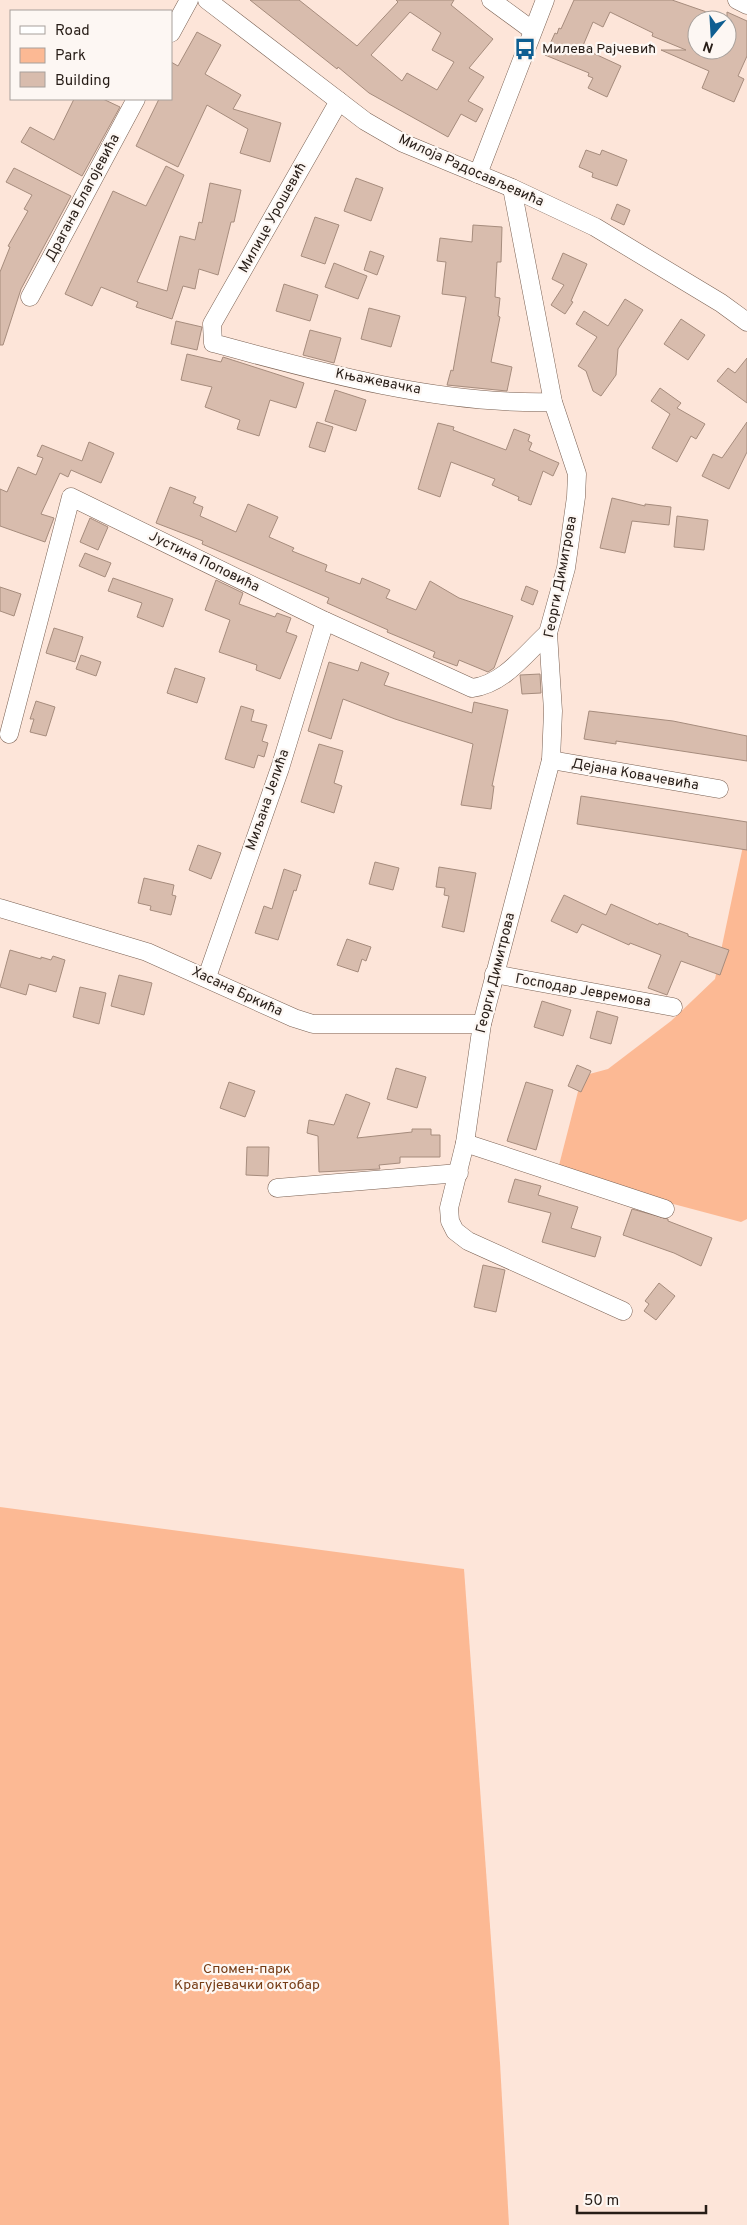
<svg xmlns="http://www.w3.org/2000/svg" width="747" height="2225" font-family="Overpass,sans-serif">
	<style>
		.green { fill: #fcb994 }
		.building { fill: #d8bcad; stroke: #a68c7d; fill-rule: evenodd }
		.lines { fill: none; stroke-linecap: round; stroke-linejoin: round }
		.street-casing { stroke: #7a6153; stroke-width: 19 }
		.street { stroke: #fff; stroke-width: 18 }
		.labels { text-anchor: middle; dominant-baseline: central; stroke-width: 4.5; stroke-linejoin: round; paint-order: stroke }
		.poi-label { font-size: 14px; fill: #271d17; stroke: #fdf7f3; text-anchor: start }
		.street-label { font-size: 14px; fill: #271d17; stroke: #fdf7f3 }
		.park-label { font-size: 14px; fill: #743a13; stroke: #fdf7f3 }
	</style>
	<rect width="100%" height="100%" fill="#fde5d9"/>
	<g class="green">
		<path d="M747,827V1219L741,1222L557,1173L582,1076L608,1069L671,1021L715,979Z"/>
		<path d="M0,1507L464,1569L500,2063L509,2225H0Z"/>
	</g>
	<g class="building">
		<path d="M250,0H299L357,46L398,2L396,0H454L451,5L493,39L469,68L484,77L468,101L483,109L476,122L461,114L448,137L369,93L338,67L337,69ZM410,12L441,33L432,50L454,62L437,90L407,73L402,81L371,55Z"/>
		<path d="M574,0H672L724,18L723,20H697V50H727V12L747,21V56L738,76L744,79L734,102L702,88L709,71L661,50H686L652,36L653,33L610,12L603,27L593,22L582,48L621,66L607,97L588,88L593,78L588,76L589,73L545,55L555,33L557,34L559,28L561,29Z"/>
		<path d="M197,32L221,45L205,74L241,95L233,109L281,123L270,162L240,153L248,129L207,105L178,167L136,146L159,99H171V62L178,66Z"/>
		<path d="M74,99H103L120,107L82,176L21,142L30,127L54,140Z"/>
		<path d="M586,150L600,155L602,150L627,160L617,186L592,177L593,173L579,167Z"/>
		<path d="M166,166L184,175L137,282L167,291L180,236L195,240L199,222L202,223L210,183L241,190L234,222H231L218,275L199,269L195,289L183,286L172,319L136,307L138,302L101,287L92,306L65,294L113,191L146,206Z"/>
		<path d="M14,168L71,196L21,289L3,345H0V272L10,247L8,246L28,211L24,209L32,195L6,182Z"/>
		<path d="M356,178L383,188L371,221L344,211Z"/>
		<path d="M617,204L630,210L624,225L611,219Z"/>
		<path d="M315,217L339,225L325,264L301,256Z"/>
		<path d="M473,225L502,227L501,262H497L495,297L500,298L498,316L500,317L491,362L512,367L507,391L447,385L451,370L453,371L466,297L442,294L446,262L437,261L440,238L472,242Z"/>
		<path d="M370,251L384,256L377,275L364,270Z"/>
		<path d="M563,253L587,264L571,301L573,302L565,314L551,305L564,285L552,279Z"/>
		<path d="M334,263L367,276L358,299L325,287Z"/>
		<path d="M284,284L318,295L310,321L276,311Z"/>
		<path d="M625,299L643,310L618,349L616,375L601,396L593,391L586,371L578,366L597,337L576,324L584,311L608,326Z"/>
		<path d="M369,308L400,316L391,347L361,339Z"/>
		<path d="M681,319L705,335L688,360L664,344Z"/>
		<path d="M176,321L202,327L197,350L171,344Z"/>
		<path d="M310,330L341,338L334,363L303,355Z"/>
		<path d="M187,354L221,362L223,357L304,383L296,408L270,400L259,436L237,429L240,420L205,407L212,387L181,380Z"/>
		<path d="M747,358V403L717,381L728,368L735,373Z"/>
		<path d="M660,388L681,403L677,408L705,424L696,439L691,436L677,462L652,448L670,414L651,401Z"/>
		<path d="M335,390L366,400L356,431L325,421Z"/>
		<path d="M317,422L333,427L325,452L309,447Z"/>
		<path d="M747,422V452L729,489L702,476L713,454L722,458Z"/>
		<path d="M438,423L454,427L453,430L506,450L514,429L530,435L528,441L532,443L529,450L559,463L553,476L543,471L531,505L518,500L519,497L492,485L495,479L451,462L440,497L418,489Z"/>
		<path d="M89,442L114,453L101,483L71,470L68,477L60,473L41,514L54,518L45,542L0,526V489L7,492L18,467L36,475L43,458L37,456L42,445L82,461Z"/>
		<path d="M170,487L196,497L193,503L203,507L200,516L236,532L248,504L278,517L269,537L294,548L292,551L327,565L325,571L360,584L362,578L390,590L386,598L416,610L430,581L459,598L513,616L494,668L488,672L459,660L457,666L433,657L435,652L387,632L388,630L327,603L329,598L202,544L203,541L156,523Z"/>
		<path d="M612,498L645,506V504L671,507L669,525L632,521L625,553L600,548Z"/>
		<path d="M677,516L708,520L704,550L674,547Z"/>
		<path d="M90,518L108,527L98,550L80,542Z"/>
		<path d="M85,553L111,563L105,577L79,566Z"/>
		<path d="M113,578L173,599L163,627L137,617L142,603L108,591Z"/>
		<path d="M216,580L243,593L239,604L275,617L277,613L291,618L286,632L297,636L280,679L256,670L257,665L219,652L230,620L205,610Z"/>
		<path d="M526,586L538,591L533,605L521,600Z"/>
		<path d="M0,587L21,594L14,616L0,611Z"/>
		<path d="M54,628L83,637L75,662L46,653Z"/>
		<path d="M81,655L101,662L96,676L76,669Z"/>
		<path d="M329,662L358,671L361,662L389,673L384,685L472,713L474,702L508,710L492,786H494L491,809L461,805L473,744L395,719L343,699L331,739L308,731Z"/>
		<path d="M175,668L205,678L197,703L167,693Z"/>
		<path d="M540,674L541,693L522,694L520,675Z"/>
		<path d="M36,701L55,707L46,736L30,732L34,719H30Z"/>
		<path d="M241,706L254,710L251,721L267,725L262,741L268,743L264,757L258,755L254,768L225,759Z"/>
		<path d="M589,711L673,721L747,736V761L616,741V744L584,739Z"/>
		<path d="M319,744L343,751L334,783L342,786L334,813L301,802Z"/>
		<path d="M581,796L747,822V850L577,824Z"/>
		<path d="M198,845L221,853L211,879L189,870Z"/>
		<path d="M375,862L399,868L393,890L369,884Z"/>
		<path d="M439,867L476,873L464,932L442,927L449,896L444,895L445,888L436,887Z"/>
		<path d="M284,869L301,875L296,891L294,890L278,940L255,933L264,906L272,909Z"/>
		<path d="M144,878L174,885L172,895L176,896L171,915L150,910L151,906L138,903Z"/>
		<path d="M564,895L606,915L611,904L658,925L659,923L688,934V936L729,950L720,975L681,961L667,995L648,988L661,955L630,943L629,945L582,924L577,933L551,921Z"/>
		<path d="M347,939L371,947L366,961L362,959L358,972L337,965Z"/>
		<path d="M10,950L41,959V957L51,960L53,956L65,960L56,992L29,984L26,995L0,987Z"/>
		<path d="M119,975L152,983L144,1015L111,1006Z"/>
		<path d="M80,987L106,993L99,1024L73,1017Z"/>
		<path d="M542,1001L571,1010L563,1036L534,1027Z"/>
		<path d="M597,1011L618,1017L611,1044L590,1038Z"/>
		<path d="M577,1065L591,1071L581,1092L568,1086Z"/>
		<path d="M396,1068L426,1077L417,1108L387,1099Z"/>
		<path d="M229,1082L255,1091L245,1117L220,1108Z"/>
		<path d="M526,1082L553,1090L536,1150L507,1141Z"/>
		<path d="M346,1094L370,1103L357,1138L412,1132V1129H431V1135H440V1157H400V1163L379,1165L380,1169L319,1172L318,1136L307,1133L309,1120L334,1125Z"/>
		<path d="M247,1147H269L268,1176L246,1175Z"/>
		<path d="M515,1179L541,1186L538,1195L578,1207L571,1228L601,1237L595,1257L542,1242L551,1213L508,1202Z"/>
		<path d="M632,1209L668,1219V1221L712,1238L701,1266L674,1253L623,1235Z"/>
		<path d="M483,1265L505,1270L496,1312L474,1307Z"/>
		<path d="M659,1283L675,1296L656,1320L644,1311L649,1304L645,1301Z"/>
	</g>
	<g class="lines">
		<g class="street-casing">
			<g id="street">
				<path d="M207,0L365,121L403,143L512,188L595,227L721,303L747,322"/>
				<path d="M491,0L532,30"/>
				<path d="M737,0L747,5"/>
				<path d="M171,33L189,0"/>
				<path d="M339,101L212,324L213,343C323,373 439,405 553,402"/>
				<path d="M478,174L545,0"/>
				<path d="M512,188L553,402L577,474L576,497L566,568L548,633L553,711L551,760L482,1024L465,1143L449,1208L450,1221L455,1231L468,1241L623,1311"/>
				<path d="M30,297L136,99"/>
				<path d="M9,734L71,497L325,621L472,688C504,684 525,654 548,633"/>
				<path d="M551,760L719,789"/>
				<path d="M0,908L147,952L294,1018L313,1024H482"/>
				<path d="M494,974L673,1007"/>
				<path d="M207,977L280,768L325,621"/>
				<path d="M465,1143L665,1209"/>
				<path d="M277,1188L459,1173"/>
			</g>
		</g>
		<use href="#street" class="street"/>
	</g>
	<defs>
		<g id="bus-bare" transform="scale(1.725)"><path d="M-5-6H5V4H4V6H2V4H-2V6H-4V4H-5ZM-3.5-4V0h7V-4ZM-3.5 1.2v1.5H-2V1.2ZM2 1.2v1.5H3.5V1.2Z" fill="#0e5e91" stroke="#fdf7f3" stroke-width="2.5" paint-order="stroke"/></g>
	</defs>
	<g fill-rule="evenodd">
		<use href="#bus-bare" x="525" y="49"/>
	</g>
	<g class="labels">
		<g class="poi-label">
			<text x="542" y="49">Милева Рајчевић</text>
		</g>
		<g class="street-label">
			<text transform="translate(471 171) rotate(24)">Милоја Радосављевића</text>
			<text transform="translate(83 198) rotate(-62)">Драгана Благојевића</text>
			<text transform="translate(273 218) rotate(-61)">Милице Урошевић</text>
			<text transform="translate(378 382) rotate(11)">Књажевачка</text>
			<text transform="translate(204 562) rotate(26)">Јустина Поповића</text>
			<text transform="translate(561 577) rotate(-79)">Георги Димитрова</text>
			<text transform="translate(635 775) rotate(10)">Дејана Ковачевића</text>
			<text transform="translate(268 800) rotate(-71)">Миљана Јелића</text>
			<text transform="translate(496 973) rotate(-76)">Георги Димитрова</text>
			<text transform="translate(583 991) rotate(10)">Господар Јевремова</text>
			<text transform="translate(237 992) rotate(25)">Хасана Бркића</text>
		</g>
		<g class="park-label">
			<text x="247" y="1969">Спомен-парк<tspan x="247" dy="16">Крагујевачки октобар</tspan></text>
		</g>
	</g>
	<rect x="10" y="10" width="162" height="90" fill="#fdf7f3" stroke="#a7a09b"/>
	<rect x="20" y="26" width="25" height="8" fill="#ffffff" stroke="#a7a09b"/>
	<text x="55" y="35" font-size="15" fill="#271d17">Road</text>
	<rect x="20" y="48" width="25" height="15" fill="#fcb994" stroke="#a7a09b"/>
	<text x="55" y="60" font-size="15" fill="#271d17">Park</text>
	<rect x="20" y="72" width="25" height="15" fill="#d8bcad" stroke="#a7a09b"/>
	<text x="55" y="85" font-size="15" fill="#271d17">Building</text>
	<g transform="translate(712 35) rotate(198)"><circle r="24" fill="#fdf7f3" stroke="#a7a09b"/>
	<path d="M0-4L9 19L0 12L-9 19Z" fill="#0e5e91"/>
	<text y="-8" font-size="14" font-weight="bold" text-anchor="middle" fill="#271d17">N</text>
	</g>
	<path d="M577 2205v8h129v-8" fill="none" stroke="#271d17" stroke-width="2.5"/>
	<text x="584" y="2205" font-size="15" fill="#271d17" stroke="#fdf7f3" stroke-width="4" paint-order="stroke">50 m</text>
</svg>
